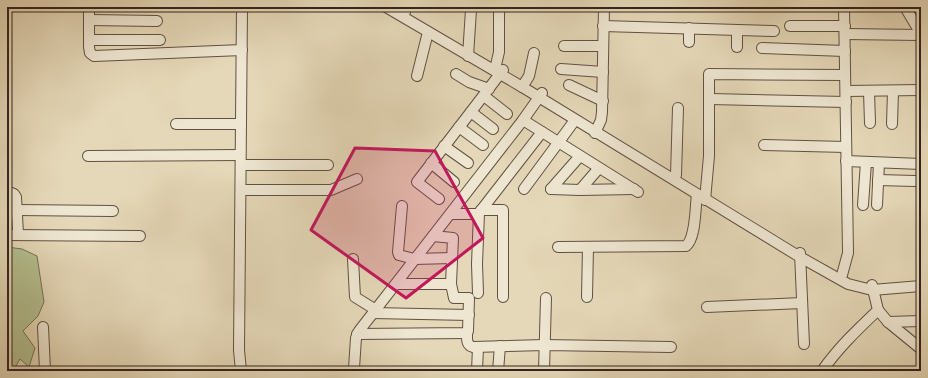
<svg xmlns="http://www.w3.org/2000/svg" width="928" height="378" font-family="'Libre Caslon Text',serif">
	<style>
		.green { fill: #b4bf90; stroke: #747257 }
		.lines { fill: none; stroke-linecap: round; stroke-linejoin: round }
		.minor-casing { stroke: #605144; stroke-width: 12 }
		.minor { stroke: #eee6d1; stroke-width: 10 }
		.marked { fill: #c2185b; fill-opacity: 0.2; stroke: #c2185b; stroke-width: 3; stroke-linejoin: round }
	</style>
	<rect width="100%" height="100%" fill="#e5d8b8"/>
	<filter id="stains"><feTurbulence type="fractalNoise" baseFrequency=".005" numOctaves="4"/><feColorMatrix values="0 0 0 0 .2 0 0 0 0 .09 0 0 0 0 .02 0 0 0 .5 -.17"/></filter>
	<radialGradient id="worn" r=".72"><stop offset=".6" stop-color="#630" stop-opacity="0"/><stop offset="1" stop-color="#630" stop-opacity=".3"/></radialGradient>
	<path class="green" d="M7,247L22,249L37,256L44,302L38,316L23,331L35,348L29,367L20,359L13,371H7Z"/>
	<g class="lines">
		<g class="minor-casing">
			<g id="minor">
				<path d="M89,7V47L90,53L94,56L242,50"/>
				<path d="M386,7L524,88L800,257L848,284L872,290L921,286"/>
				<path d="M905,7L921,34"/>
				<path d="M405,12V7"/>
				<path d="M89,20L157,21"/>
				<path d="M603,26L774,31"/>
				<path d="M790,26H845"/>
				<path d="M737,30V47"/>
				<path d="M845,34L921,35"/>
				<path d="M89,40H160"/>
				<path d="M689,42V28"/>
				<path d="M564,46H603"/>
				<path d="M762,48L845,51"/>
				<path d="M468,56L471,10"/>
				<path d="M496,65L499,52V13"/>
				<path d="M561,69L603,72"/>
				<path d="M456,74L469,82L489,89"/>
				<path d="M417,76L428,32"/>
				<path d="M569,85L603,101"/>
				<path d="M522,87L529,76L534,53"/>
				<path d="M846,91L921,90"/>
				<path d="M869,91L870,123"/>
				<path d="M484,96L507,114"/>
				<path d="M710,99L846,102"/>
				<path d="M471,112L493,129"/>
				<path d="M523,120L638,192"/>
				<path d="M176,124H241"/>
				<path d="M892,124L893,91"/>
				<path d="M459,127L483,145"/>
				<path d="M595,133L601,120L602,112L604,7"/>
				<path d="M764,145L846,147"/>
				<path d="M444,146L468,163"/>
				<path d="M88,156L240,155"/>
				<path d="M846,161L921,164"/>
				<path d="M431,163L454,182"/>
				<path d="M241,165H328"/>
				<path d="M676,175L678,108"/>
				<path d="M878,180L915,181"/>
				<path d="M524,189L575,120"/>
				<path d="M551,189L580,190L634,189"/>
				<path d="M551,189L580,156"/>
				<path d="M241,190H331L357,179"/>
				<path d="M580,190L599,168"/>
				<path d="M7,191L14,194L16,197L18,234"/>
				<path d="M439,199L417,182L503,70"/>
				<path d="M705,200L709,156V74L845,75"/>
				<path d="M863,205L866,162"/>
				<path d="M877,205L879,163"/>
				<path d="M402,206L398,252L399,255L414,259L452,258"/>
				<path d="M17,210L113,211"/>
				<path d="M481,210H503V297"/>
				<path d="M451,214H478"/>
				<path d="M7,235L140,236"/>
				<path d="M433,236L453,238L451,284"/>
				<path d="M558,247L686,246C696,238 695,208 697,195"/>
				<path d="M800,253L804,344"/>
				<path d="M353,259L355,297L376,310"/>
				<path d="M842,275L848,253L844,7"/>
				<path d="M478,293L477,264L479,213L542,132"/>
				<path d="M587,297L588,247"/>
				<path d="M707,307L802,303"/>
				<path d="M878,310L888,322L921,349"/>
				<path d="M373,313L469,315"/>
				<path d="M888,322L921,321"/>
				<path d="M43,327L45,371"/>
				<path d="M467,333C467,339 466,345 473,347L544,345L671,347"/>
				<path d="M357,334L467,333L468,331L469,298H454L451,284H396"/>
				<path d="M241,371L239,350L242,7"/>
				<path d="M355,371L354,368L356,338L359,331L523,120L542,93"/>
				<path d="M477,371L478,347"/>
				<path d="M498,371L500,346"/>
				<path d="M544,371L546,298"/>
				<path d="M822,371C838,348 858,329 878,310L872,285"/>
			</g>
		</g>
		<use href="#minor" class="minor"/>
	</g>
	<path class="marked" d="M355,148L435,151L483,238L406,298L311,230Z"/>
	<rect width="928" height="378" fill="none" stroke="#e5d8b8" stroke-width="24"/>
	<rect x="8" y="8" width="912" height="362" fill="none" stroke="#33241e" stroke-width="2"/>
	<rect x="12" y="12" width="904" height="354" fill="none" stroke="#33241e"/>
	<rect width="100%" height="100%" filter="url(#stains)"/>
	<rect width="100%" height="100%" fill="url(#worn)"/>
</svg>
